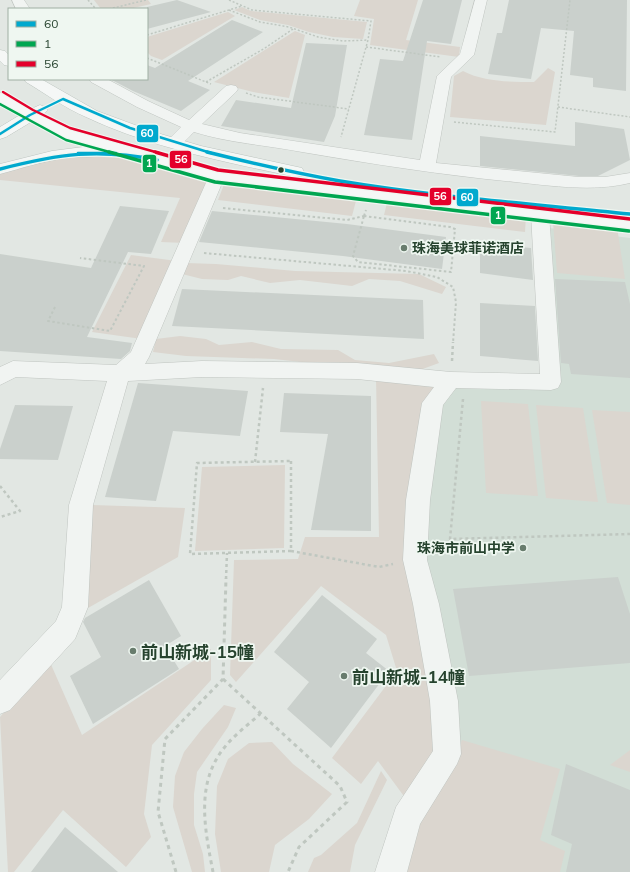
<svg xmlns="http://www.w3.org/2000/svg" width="630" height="872" font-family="Mulish,'Noto Sans SC',sans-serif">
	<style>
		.built { fill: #d2ded6 }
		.green { fill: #dbd6cf }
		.building { fill: #cad0cc }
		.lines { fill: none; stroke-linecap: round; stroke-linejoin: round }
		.minor-casing { stroke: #c0c5c1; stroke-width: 1 }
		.major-casing { stroke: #bdc5c0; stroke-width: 1 }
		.path-far3 { stroke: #bfc7c0; stroke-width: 1.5; stroke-dasharray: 2 2; stroke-linecap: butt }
		.path-far2 { stroke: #bfc7c0; stroke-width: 2; stroke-dasharray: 2.5 2.5; stroke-linecap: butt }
		.path-far1 { stroke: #bfc7c0; stroke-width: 2.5; stroke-dasharray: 3 3; stroke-linecap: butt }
		.path { stroke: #bfc7c0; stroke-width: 3; stroke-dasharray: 4 4; stroke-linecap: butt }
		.minor { fill: #f1f4f2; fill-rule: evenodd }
		.major { fill: #f5f7f6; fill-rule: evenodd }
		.bus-1-far1-casing { stroke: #eff7f1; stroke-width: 4.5 }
		.bus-1-casing { stroke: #eff7f1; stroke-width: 6 }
		.bus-2-far1-casing { stroke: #eff7f1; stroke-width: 4.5 }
		.bus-2-casing { stroke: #eff7f1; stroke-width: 6 }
		.bus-3-far1-casing { stroke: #eff7f1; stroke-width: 4.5 }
		.bus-3-casing { stroke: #eff7f1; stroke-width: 6 }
		.bus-1-far1 { stroke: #00a9ce; stroke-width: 2.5 }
		.bus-1 { stroke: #00a9ce; stroke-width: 3.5 }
		.bus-2-far1 { stroke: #00a651; stroke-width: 2.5 }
		.bus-2 { stroke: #00a651; stroke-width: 3.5 }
		.bus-3-far1 { stroke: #e4002b; stroke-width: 2.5 }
		.bus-3 { stroke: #e4002b; stroke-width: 3.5 }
		.bus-dot { fill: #26432e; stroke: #eff7f1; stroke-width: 1.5 }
		.poi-dot { fill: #687c6d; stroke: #eff7f1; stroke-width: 1.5 }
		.labels { text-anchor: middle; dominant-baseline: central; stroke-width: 3.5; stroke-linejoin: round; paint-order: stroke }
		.poi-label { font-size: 14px; font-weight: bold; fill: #26432e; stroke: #eff7f1; text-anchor: start }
		.near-poi-label { font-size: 17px; font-weight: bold; fill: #26432e; stroke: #eff7f1; text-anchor: start }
		.line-badge { stroke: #eff7f1; stroke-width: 1.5 }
		.badge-label { font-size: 11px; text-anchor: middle; font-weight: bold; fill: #fff }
	</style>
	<rect width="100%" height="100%" fill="#e2e7e3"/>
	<path class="built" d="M541,227L630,238V872H391L407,818L426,604V445L451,380L551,382Z"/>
	<g class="green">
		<path d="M94,0H148L151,4L129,9H101Z"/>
		<path d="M360,0H418L406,40L460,47L459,57L370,45L374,19L354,16Z"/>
		<path d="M242,7L251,11L367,22L363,39L333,37L309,32L288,25L260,20L234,10Z"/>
		<path d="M228,12L235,16L162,60L151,56L147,52V37Z"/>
		<path d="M295,31L305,35L289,98L253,92L214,82Z"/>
		<path d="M548,68L555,72L546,125L450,117L454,76L463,71C484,82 511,82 534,82Z"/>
		<path d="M100,153L134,156L213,179L185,243L161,242L180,198L0,180V172L47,158Z"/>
		<path d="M225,182L357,197L352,216L218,200Z"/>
		<path d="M388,199L526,215L525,232L384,215Z"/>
		<path d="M553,222L617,227L625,279L557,273Z"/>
		<path d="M131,255L177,261L142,339L92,332Z"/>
		<path d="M186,263L216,264L295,271L419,274L446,287L442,294L400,281L369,279L352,286L300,280L270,283L241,276L228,280L202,279L182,274Z"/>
		<path d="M180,336L206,339L219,345L252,342L281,349L338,350L355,360L389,363L434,354L439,363L409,374L274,359L186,356L153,352L156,339Z"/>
		<path d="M376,377L435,383L420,441L434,704L435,750L406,799L378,761L361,784L332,758L397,671L386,635L321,586L236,682L230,675L234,560L298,559L305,537H379Z"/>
		<path d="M481,401L528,404L538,496L486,493Z"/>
		<path d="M536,405L583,408L598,502L546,498Z"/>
		<path d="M592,410L630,412V505L607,503Z"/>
		<path d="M285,465L284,548L195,551L202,467Z"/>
		<path d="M92,505L185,508L178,557L88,608Z"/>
		<path d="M211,649V680L152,745L144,814L151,837L126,867L63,810L14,872H8L0,717L49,660L82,735Z"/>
		<path d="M224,705L236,708L228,727L197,772L194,794V825L203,854L205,872H192L173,807L175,776L184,752L202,729Z"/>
		<path d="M462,740L560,769L540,840L565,851L560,872H402L416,824Z"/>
		<path d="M272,742L293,764L332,794L309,819L275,845L269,872H221L215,834L217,786L228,759L249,743Z"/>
		<path d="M630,750V772L610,765Z"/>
		<path d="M381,771L387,780L355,845L350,872H308L314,858L321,855L357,823Z"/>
	</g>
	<g class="building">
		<path d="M177,0L211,12L147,29V7Z"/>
		<path d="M423,0H462L451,44L427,41L412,140L364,135L380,59L403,61Z"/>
		<path d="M509,0H627L626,91L593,87V78L570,75L574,31L541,28L531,79L488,74L497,33H502Z"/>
		<path d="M232,20L263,32L188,81L210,90L181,111L133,91L110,79H147V65L155,68Z"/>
		<path d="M306,43L347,45L335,116L324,142L221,126L236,100L291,108Z"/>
		<path d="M575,122L624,129L630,160L598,176H579L480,166V136L575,146Z"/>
		<path d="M120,206L169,211L151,254L128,252L87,337L132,343L130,351L121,359L0,351V254L91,268Z"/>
		<path d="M212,211L347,224L446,237L442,269L343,256L199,242Z"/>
		<path d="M480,243L531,248L533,280L480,273Z"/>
		<path d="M555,279L625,282L630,304V378L571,374L569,364L561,363Z"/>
		<path d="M182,289L423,300L424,339L172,326Z"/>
		<path d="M480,303L535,306L538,361L480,356Z"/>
		<path d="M138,383L248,391L240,436L173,431L156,501L105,497Z"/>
		<path d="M284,393L371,396V531L311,530L328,434L280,432Z"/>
		<path d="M15,405L73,406L58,460L0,459V449Z"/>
		<path d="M618,577L630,614V663L469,676L453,589Z"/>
		<path d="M149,580L181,636L165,646L179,669L93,724L70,676L101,657L83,622L85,618Z"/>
		<path d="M322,595L377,639L366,653L389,671L331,748L287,709L309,682L274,652Z"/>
		<path d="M566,764L630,790V872H566L572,844L551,835Z"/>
		<path d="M65,827L118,872H31Z"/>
	</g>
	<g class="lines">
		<g class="minor-casing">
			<g id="minor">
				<path d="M12,0H24L30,9H16Z"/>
				<path d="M475,0H487L474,55L451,77L436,163L579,177H605L630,173V183C592,192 554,186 515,182C443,175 372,164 302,152C266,145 229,143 194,132C186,140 179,149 167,146L165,143L181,127L137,107L91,82L89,79H107L148,101L189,120L226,86L231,85L236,86L238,89L236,92L202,124L240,133L420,160L437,76L460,54Z"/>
				<path d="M217,171L223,172L225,176L149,357L145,364L202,361L357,363L451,372L540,374L531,214L534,210L540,208L546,210L549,214L561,382L558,388L551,390L456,388L443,405L430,500L427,560L439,604L458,701L461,754L457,764L420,824L407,872H375L396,807L433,751L430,701L413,604L403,560L406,500L422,403L434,387L357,379L202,377L128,381L93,505L88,607L75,639L10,710L0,714V680L56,621L62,607L69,505L107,381L16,377L0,385V367L13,361L116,365L131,352L209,176L211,172Z"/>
			</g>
		</g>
		<g class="major-casing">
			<g id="major">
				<path d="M0,50L5,51L9,55V66L4,65L0,61Z"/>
				<path d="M24,79H41L97,111L154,132L201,146L302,168L304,172L302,176L296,177C226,162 152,148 86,117C65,108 46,94 26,82Z"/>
				<path d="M0,93L5,94L31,109L40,105L45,107L48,110L42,115L74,131L217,171L630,219V231L217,181L113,152L112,154C97,158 81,156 66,158C43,161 22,168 0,174V164L52,151L91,146L62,137L31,122L6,137L0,139V127L20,115L0,103Z"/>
			</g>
		</g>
		<g class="path-far3">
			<path d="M88,0L96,9"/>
			<path d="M229,0L252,10L371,21L368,40L341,137"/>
			<path d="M109,9L146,0"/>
			<path d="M229,10L260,22L289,27L318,37L343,41L368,40"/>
			<path d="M147,35L242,6"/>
			<path d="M366,47L441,57"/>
			<path d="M147,58L211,84"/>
			<path d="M206,82L265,48L293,29"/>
			<path d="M246,93L258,97L349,109"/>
			<path d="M558,107L630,117"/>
			<path d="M454,122L555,132L570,0"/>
		</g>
		<g class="path-far2">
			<path d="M223,208L347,220L364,216"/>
			<path d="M364,216L450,227L455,229L451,272L358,262L353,256Z"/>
			<path d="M364,216L366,210"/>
			<path d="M204,253L406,271L437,277L453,287L456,302L453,343"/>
			<path d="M55,307L48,321L110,331L144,266L80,258"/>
		</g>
		<g class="path-far1">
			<path d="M452,361L453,342"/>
			<path d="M463,399L450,539L630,534"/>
			<path d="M291,461V551L190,554L197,463Z"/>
			<path d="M255,462L263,388"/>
			<path d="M0,486L20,511L0,517"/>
			<path d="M291,551L379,567L393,564"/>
			<path d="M226,579L227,553"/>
		</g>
		<g class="path">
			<path d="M223,679L340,786L347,802L299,847L288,872"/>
			<path d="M176,872L158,812L165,739L223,679L226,578"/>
			<path d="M213,872C205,830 195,784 224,748C234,735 248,725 260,714"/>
		</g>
		<use href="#minor" class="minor"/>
		<use href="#major" class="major"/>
		<g class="bus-1-far1-casing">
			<g id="bus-1-far1">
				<path d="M0,134L30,115L63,99L130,128L211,153"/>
				<path d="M78,153H116"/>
			</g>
		</g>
		<g class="bus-1-casing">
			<g id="bus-1">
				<path d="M207,152C251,163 295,173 340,181C436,197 534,204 630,214"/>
				<path d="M0,169C59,154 97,148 157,160"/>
			</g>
		</g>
		<g class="bus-2-far1-casing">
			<path id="bus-2-far1" d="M0,104L66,140L113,153"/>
		</g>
		<g class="bus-2-casing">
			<path id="bus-2" d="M109,152L215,182L629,231"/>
		</g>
		<g class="bus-3-far1-casing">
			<path id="bus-3-far1" d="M3,92L33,110L70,128L159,153"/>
		</g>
		<g class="bus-3-casing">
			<path id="bus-3" d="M155,152L218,170L630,219"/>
		</g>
		<use href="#bus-1-far1" class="bus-1-far1"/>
		<use href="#bus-1" class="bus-1"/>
		<use href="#bus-2-far1" class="bus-2-far1"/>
		<use href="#bus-2" class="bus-2"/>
		<use href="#bus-3-far1" class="bus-3-far1"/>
		<use href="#bus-3" class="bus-3"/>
	</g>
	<circle class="bus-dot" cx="281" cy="170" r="3.5"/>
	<g class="poi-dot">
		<circle cx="404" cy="248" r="4"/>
		<circle cx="523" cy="548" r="4"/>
		<circle cx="133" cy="651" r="4"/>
		<circle cx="344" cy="676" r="4"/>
	</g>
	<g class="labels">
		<g class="poi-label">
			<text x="412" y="248">珠海美球菲诺酒店</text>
			<text x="515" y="548" text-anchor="end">珠海市前山中学</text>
		</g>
		<g class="near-poi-label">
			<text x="141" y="651">前山新城-15幢</text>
			<text x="352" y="676">前山新城-14幢</text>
		</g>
	</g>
	<g class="line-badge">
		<rect x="136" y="124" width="23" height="19" rx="4" fill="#00a9ce"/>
		<rect x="169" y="150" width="23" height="19" rx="4" fill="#e4002b"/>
		<rect x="142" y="154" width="15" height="19" rx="4" fill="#00a651"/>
		<rect x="429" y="187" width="23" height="19" rx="4" fill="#e4002b"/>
		<rect x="456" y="188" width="23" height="19" rx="4" fill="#00a9ce"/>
		<rect x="490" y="206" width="16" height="19" rx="4" fill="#00a651"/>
	</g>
	<g class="badge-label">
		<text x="147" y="137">60</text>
		<text x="181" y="163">56</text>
		<text x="149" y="167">1</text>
		<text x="440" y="200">56</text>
		<text x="467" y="201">60</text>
		<text x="498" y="219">1</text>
	</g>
	<rect x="8" y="8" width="140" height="72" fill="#eff7f1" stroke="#9fafa3"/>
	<rect x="16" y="21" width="20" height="6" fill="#00a9ce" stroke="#9fafa3"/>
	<text x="44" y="28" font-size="12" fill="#26432e">60</text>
	<rect x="16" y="41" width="20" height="6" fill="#00a651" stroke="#9fafa3"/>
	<text x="44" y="48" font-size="12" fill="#26432e">1</text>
	<rect x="16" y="61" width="20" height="6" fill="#e4002b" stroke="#9fafa3"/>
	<text x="44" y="68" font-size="12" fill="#26432e">56</text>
</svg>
